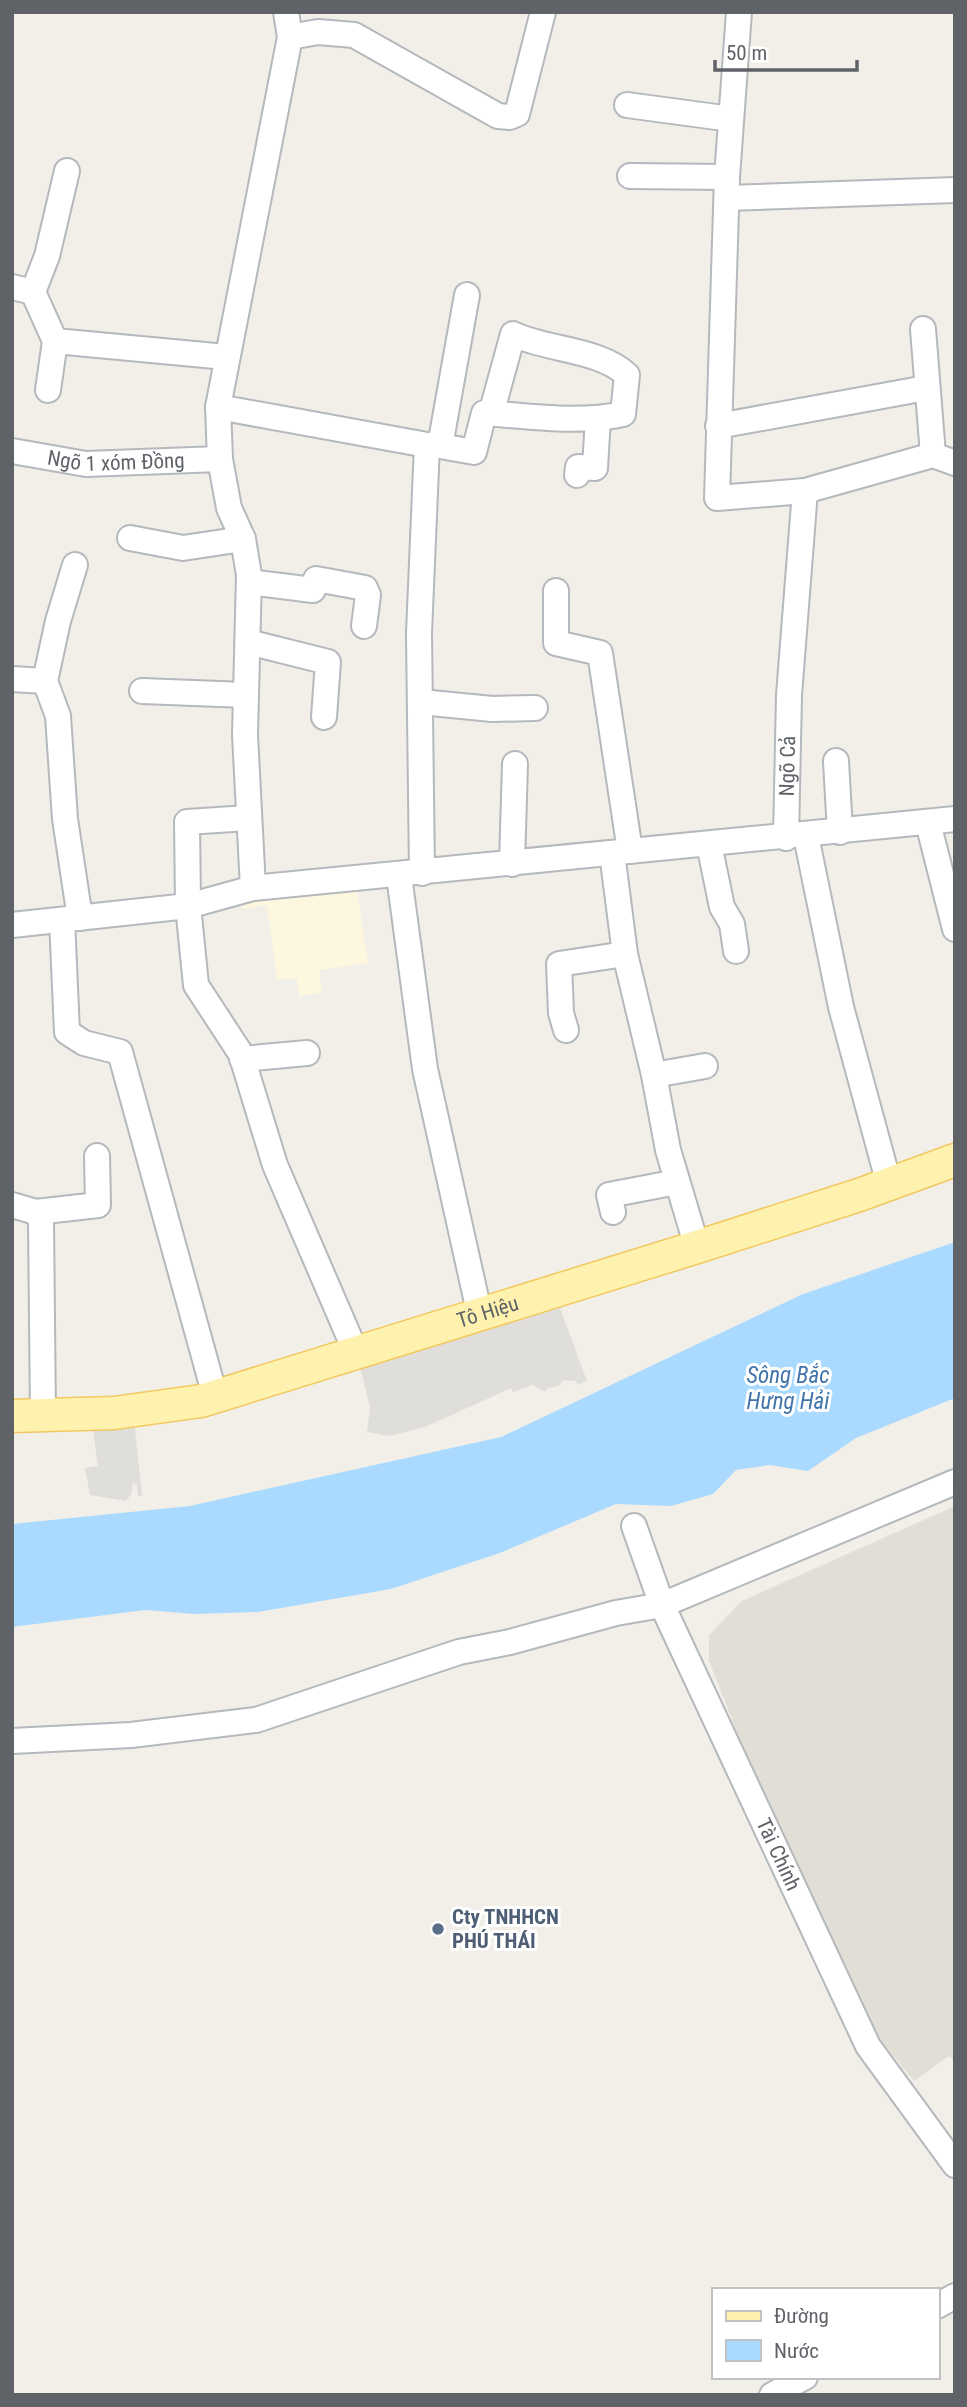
<svg xmlns="http://www.w3.org/2000/svg" width="967" height="2407" font-family="'Roboto Condensed',sans-serif">
	<style>
		.commercial { fill: #fef7e0 }
		.industrial { fill: #e0deda }
		.education { fill: #e1ded6 }
		.water { fill: #aadaff }
		.lines { fill: none; stroke-linecap: round; stroke-linejoin: round }
		.minor-casing { stroke: #b5b8bc; stroke-width: 28 }
		.major-casing { stroke: #f2c960; stroke-width: 35 }
		.minor { stroke: #fff; stroke-width: 24 }
		.major { stroke: #fff2af; stroke-width: 32 }
		.service-dot { fill: #5c6f8a; stroke: #fff; stroke-width: 2.5 }
		.labels { text-anchor: middle; dominant-baseline: central; stroke-width: 6; stroke-linejoin: round; paint-order: stroke }
		.street-label { font-size: 21px; fill: #5f6368; stroke: #fff }
		.service-label { font-size: 21px; font-weight: bold; fill: #4e5e75; stroke: #fff; text-anchor: start }
		.water-label { font-size: 23px; font-style: italic; fill: #4174aa; stroke: #fff }
	</style>
	<rect width="100%" height="100%" fill="#f1efe8"/>
	<path class="commercial" d="M356,884L368,963L319,970L322,993L299,996L297,979H277L267,905L243,909L241,900Z"/>
	<g class="industrial">
		<path d="M554,1292L587,1381L578,1385L575,1381L563,1380L559,1386L547,1388L546,1392L533,1385L513,1392L511,1388L425,1427L389,1436L367,1432L370,1407L357,1355Z"/>
		<path d="M133,1409L142,1496H138L137,1484L132,1483V1493L126,1501L90,1495L85,1468L98,1466L91,1415Z"/>
	</g>
	<path class="education" d="M955,1506V2062L949,2056L914,2081L870,2027L796,1882L709,1661V1635L742,1601Z"/>
	<path class="water" d="M955,1242V1398L856,1438L808,1471L770,1465L736,1470L713,1494L671,1506L616,1504L500,1553L391,1589L258,1612L194,1614L145,1610L12,1627V1524L190,1506L501,1437L803,1294Z"/>
	<g class="lines">
		<g class="minor-casing">
			<g id="minor">
				<path d="M739,12L727,177L717,498L805,491L933,455L955,463"/>
				<path d="M290,37L318,32L354,35L498,116L510,117L517,114L543,12"/>
				<path d="M627,105L731,119"/>
				<path d="M630,176L727,177"/>
				<path d="M728,198L955,190"/>
				<path d="M12,287L33,292L55,341L226,357"/>
				<path d="M33,292L47,256L67,171"/>
				<path d="M923,329L933,455"/>
				<path d="M48,390L55,341"/>
				<path d="M218,407L427,445"/>
				<path d="M718,426L926,388"/>
				<path d="M440,446L474,452L484,413C529,416 578,424 623,414L627,375C600,349 546,350 513,334L491,414"/>
				<path id="s1" d="M12,451L86,464L220,459"/>
				<path d="M577,475L578,467L595,468L598,418"/>
				<path d="M130,538L183,548L243,539"/>
				<path d="M75,565L58,621L45,681L58,716L65,819L80,918"/>
				<path d="M249,582L313,590L316,579L365,588L368,595L364,626"/>
				<path d="M556,591V643L600,653L630,851"/>
				<path d="M248,642L328,662L324,717"/>
				<path d="M12,679L45,681"/>
				<path d="M142,691L246,695"/>
				<path d="M421,702L492,709L535,708"/>
				<path d="M836,761L840,832"/>
				<path d="M248,818L187,822L188,906L196,985L241,1054L275,1165L357,1355"/>
				<path d="M928,823L955,929"/>
				<path d="M806,836L841,1007L889,1184"/>
				<path id="s2" d="M786,838L789,695L805,491"/>
				<path d="M709,844L722,907L732,924L736,951"/>
				<path d="M612,853L625,954L654,1075L668,1150L697,1247"/>
				<path d="M512,864L515,764"/>
				<path d="M422,873L419,633L427,445L440,446L467,295"/>
				<path d="M399,876L425,1069L480,1316"/>
				<path d="M253,888L245,735L249,575L243,539L229,508L220,459L218,407L290,37L286,12"/>
				<path d="M62,920L67,1032L84,1043L120,1052L215,1396"/>
				<path d="M12,925L188,906L253,888L955,819"/>
				<path d="M566,1030L561,1013L559,964L625,954"/>
				<path d="M242,1059L307,1053"/>
				<path d="M654,1075L705,1066"/>
				<path d="M12,1205L36,1212L41,1221L43,1417"/>
				<path d="M36,1212L98,1205L97,1156"/>
				<path d="M613,1212L609,1195L677,1182"/>
				<path id="s3" d="M634,1526L662,1605L868,2046L955,2165"/>
				<path d="M12,1741L131,1735L256,1720L459,1652L510,1642L616,1613L662,1605L955,1482"/>
				<path d="M937,2306L955,2296"/>
				<path d="M772,2395L805,2377"/>
			</g>
		</g>
		<g class="major-casing">
			<g id="major">
				<path id="s4" d="M12,1416L114,1413L201,1401L697,1247L859,1195L955,1160"/>
			</g>
		</g>
		<use href="#minor" class="minor"/>
		<use href="#major" class="major"/>
	</g>
	<circle class="service-dot" cx="438" cy="1929" r="7"/>
	<g class="labels">
		<g class="street-label">
			<text stroke="none"><textPath href="#s1" startOffset="105">Ngõ 1 xóm Đồng</textPath></text>
			<text stroke="none"><textPath href="#s2" startOffset="72">Ngõ Cả</textPath></text>
			<text stroke="none"><textPath href="#s4" startOffset="490">Tô Hiệu</textPath></text>
			<text stroke="none"><textPath href="#s3" startOffset="359">Tài Chính</textPath></text>
		</g>
		<g class="service-label">
			<text x="452" y="1917">Cty TNHHCN<tspan x="452" dy="24">PHÚ THÁI</tspan></text>
		</g>
		<g class="water-label">
			<text x="788" y="1375">Sông Bắc<tspan x="788" dy="26">Hưng Hải</tspan></text>
		</g>
	</g>
	<rect width="967" height="2407" fill="none" stroke="#5f6368" stroke-width="28"/>
	<rect x="712" y="2288" width="228" height="91" fill="#ffffff" stroke="#bfc1c3" stroke-width="2"/>
	<rect x="726" y="2311" width="35" height="10" fill="#fff2af" stroke="#bfc1c3" stroke-width="2"/>
	<text x="774" y="2323" font-size="21" fill="#5f6368">Đường</text>
	<rect x="726" y="2340" width="35" height="21" fill="#aadaff" stroke="#bfc1c3" stroke-width="2"/>
	<text x="774" y="2358" font-size="21" fill="#5f6368">Nước</text>
	<path d="M715 60v10h142v-10" fill="none" stroke="#5f6368" stroke-width="3.5"/>
	<text x="726" y="60" font-size="21" fill="#5f6368" stroke="#ffffff" stroke-width="5" paint-order="stroke">50 m</text>
</svg>
